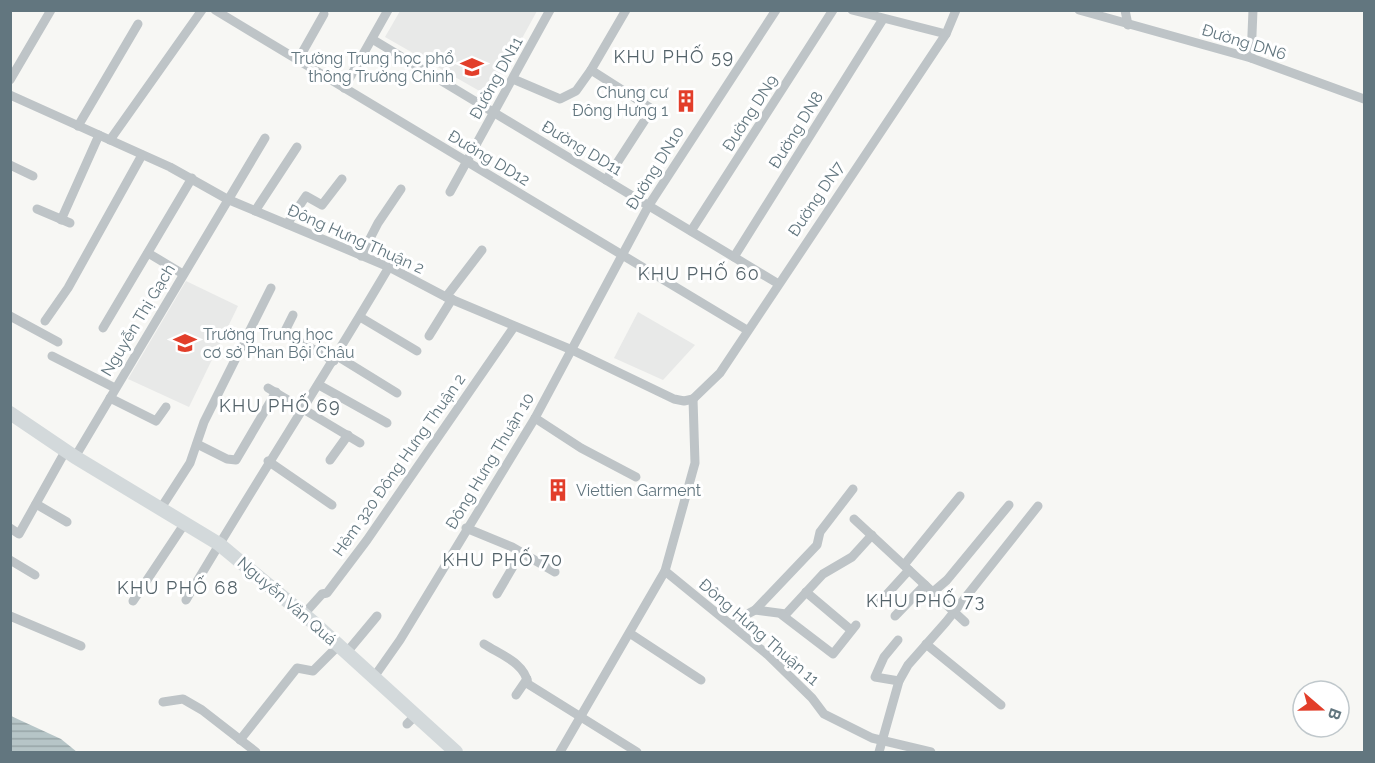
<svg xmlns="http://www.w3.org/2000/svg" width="1375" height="763" font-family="Raleway,sans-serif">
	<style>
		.built { fill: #e8e9e8 }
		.water { fill: url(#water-rules) }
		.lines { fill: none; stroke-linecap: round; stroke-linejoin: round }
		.street { stroke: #bec4c7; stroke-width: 9 }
		.secondary { stroke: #d3d9db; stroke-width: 14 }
		.labels { text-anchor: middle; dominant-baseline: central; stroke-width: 6; stroke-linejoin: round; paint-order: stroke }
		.street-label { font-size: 16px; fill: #62767f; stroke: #fff }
		.poi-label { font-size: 16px; fill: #62767f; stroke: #fff; text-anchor: end }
		.neighbourhood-label { font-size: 18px; letter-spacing: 1.5px; fill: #54636a; stroke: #fff }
	</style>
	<defs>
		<pattern id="water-rules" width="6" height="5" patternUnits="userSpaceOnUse" patternTransform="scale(1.5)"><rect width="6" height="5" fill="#b6c5c7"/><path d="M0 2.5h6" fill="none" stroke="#97a5a7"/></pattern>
	</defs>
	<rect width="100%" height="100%" fill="#f7f7f4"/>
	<g class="built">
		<path d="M400,11V10L537,11L490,97L385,37Z"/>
		<path d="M186,281L238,306L189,407L128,379Z"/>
		<path d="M638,312L695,345L663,380L614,358Z"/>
	</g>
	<path class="water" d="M11,716L61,739L77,752H11Z"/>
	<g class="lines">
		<g class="street">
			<path d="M215,10L747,330"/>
			<path d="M852,10L946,34"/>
			<path d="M1079,10L1251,58L1364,99"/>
			<path d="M1125,10L1128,25"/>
			<path d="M372,39L777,283"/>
			<path d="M1251,58L1253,10"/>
			<path d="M298,60L324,14"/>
			<path d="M513,79L560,99L576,91L591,70"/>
			<path d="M10,80L51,10"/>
			<path d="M344,88L388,10"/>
			<path d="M10,95L170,167L227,199L389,267L446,297L572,350L674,399L684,401L693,399"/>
			<path d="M78,126L138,24"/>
			<path d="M110,140L202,10"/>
			<path d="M10,165L33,176"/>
			<path d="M606,180L652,109L591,70L626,10"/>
			<path d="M450,192L550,10"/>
			<path d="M37,209L70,223"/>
			<path d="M255,211L297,147"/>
			<path d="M61,220L99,135"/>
			<path d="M287,224L306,196L322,205L342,179"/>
			<path d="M691,231L833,10"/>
			<path d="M148,253L183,274"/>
			<path d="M361,256L378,223L401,189"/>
			<path d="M734,257L883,19"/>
			<path d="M446,297L482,250"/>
			<path d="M293,315L284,333L334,361"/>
			<path d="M10,316L58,342"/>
			<path d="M360,317L417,351"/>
			<path d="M45,321L68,288L142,155"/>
			<path d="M103,328L192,178"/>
			<path d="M429,336L452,299"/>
			<path d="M52,356L115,388"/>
			<path d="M337,356L397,393"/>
			<path d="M319,385L387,423"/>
			<path d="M268,388L360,443"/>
			<path d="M110,398L156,421L166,407"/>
			<path d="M693,399L720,373L946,34L956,10"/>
			<path d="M535,418L581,448L636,477"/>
			<path d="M197,444L227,459L236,460L276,392"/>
			<path d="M75,457L265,138"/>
			<path d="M330,460L348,435"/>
			<path d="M268,461L332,505"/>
			<path d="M36,504L67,522"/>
			<path d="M161,508L190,463L204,422L271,288"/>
			<path d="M854,519L965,622"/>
			<path d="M10,528L19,534L66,450"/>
			<path d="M466,528L512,547L555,572"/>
			<path d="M10,560L35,575"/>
			<path d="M904,565L960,496"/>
			<path d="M665,571L768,655L812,698L824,714L872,738L931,752"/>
			<path d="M806,592L851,630"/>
			<path d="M933,592L947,580L1009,505"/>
			<path d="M497,594L521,553"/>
			<path d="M186,600C252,488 323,379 389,267"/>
			<path d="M133,601L185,523"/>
			<path d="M879,603L909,570"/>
			<path d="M755,610L786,614L823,574L852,557L872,535"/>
			<path d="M304,614L322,594L327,593L367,540L514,327"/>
			<path d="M782,615L833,654L856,625"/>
			<path d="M10,616L81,646"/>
			<path d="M895,616L925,585"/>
			<path d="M731,623L755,610L817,545L820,532L853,489"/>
			<path d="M631,634L701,680"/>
			<path d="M898,640L884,657L875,677L899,681"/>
			<path d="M484,644C501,655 525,663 528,684L637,752"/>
			<path d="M926,644L1001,705"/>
			<path d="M347,652L377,616"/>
			<path d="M374,677L400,640L535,418L649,205L776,10"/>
			<path d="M516,695L527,679"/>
			<path d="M163,702L183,699L202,710L256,752"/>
			<path d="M407,724L416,715"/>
			<path d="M240,740L297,668L313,671L339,645"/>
			<path d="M560,752L665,571L695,463L693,399"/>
			<path d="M879,752L899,681L908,665L946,622L1038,506"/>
		</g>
		<path class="secondary" d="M10,413L75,457L219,544L314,623L456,752"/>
	</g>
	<defs>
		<g id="school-bare" transform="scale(1.8)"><path d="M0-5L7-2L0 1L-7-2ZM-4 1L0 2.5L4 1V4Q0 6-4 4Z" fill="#e23e2a" stroke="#fff" stroke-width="2.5" paint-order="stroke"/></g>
		<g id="building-bare" transform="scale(1.8)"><path d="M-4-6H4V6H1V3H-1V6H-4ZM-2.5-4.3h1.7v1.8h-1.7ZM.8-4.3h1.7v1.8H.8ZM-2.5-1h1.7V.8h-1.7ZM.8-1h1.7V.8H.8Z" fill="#e23e2a" stroke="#fff" stroke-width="2.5" paint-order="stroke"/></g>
	</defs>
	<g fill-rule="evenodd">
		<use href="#school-bare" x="472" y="67"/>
		<use href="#building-bare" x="686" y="101"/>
		<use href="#school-bare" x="185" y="343"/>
		<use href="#building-bare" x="558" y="490"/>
	</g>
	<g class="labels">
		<g class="street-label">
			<text transform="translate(1244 42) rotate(17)">Đường DN6</text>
			<text transform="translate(496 78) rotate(-61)">Đường DN11</text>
			<text transform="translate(750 113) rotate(-57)">Đường DN9</text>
			<text transform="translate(796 130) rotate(-58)">Đường DN8</text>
			<text transform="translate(582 148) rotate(31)">Đường DD11</text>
			<text transform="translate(489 158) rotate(31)">Đường DD12</text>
			<text transform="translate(655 168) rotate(-58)">Đường DN10</text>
			<text transform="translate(816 199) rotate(-56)">Đường DN7</text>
			<text transform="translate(356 239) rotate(24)">Đông Hưng Thuận 2</text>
			<text transform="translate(138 320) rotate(-59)">Nguyễn Thị Gạch</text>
			<text transform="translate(490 461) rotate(-59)">Đông Hưng Thuận 10</text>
			<text transform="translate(399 465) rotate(-55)">Hẻm 320 Đông Hưng Thuận 2</text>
			<text transform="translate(287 601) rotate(41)">Nguyễn Văn Quá</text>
			<text transform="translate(759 632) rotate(41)">Đông Hưng Thuận 11</text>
		</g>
		<g class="poi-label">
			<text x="454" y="58">Trường Trung học phổ<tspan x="454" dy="18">thông Trường Chinh</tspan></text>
			<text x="668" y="92">Chung cư<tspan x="668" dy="18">Đông Hưng 1</tspan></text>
			<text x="203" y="334" text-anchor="start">Trường Trung học<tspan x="203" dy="18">cơ sở Phan Bội Châu</tspan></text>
			<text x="576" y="490" text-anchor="start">Viettien Garment</text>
		</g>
		<g class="neighbourhood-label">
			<text x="674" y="56">KHU PHỐ 59</text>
			<text x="699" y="273">KHU PHỐ 60</text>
			<text x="280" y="405">KHU PHỐ 69</text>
			<text x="503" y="559">KHU PHỐ 70</text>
			<text x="178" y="587">KHU PHỐ 68</text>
			<text x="926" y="600">KHU PHỐ 73</text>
		</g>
	</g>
	<rect width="1375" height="763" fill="none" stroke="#62767f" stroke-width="24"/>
	<g transform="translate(1321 709) rotate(110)"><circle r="28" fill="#ffffff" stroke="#c0c8cc" stroke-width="1.5"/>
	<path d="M0-4.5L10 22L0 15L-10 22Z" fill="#e23e2a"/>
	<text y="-9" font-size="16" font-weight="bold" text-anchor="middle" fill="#62767f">B</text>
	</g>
</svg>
